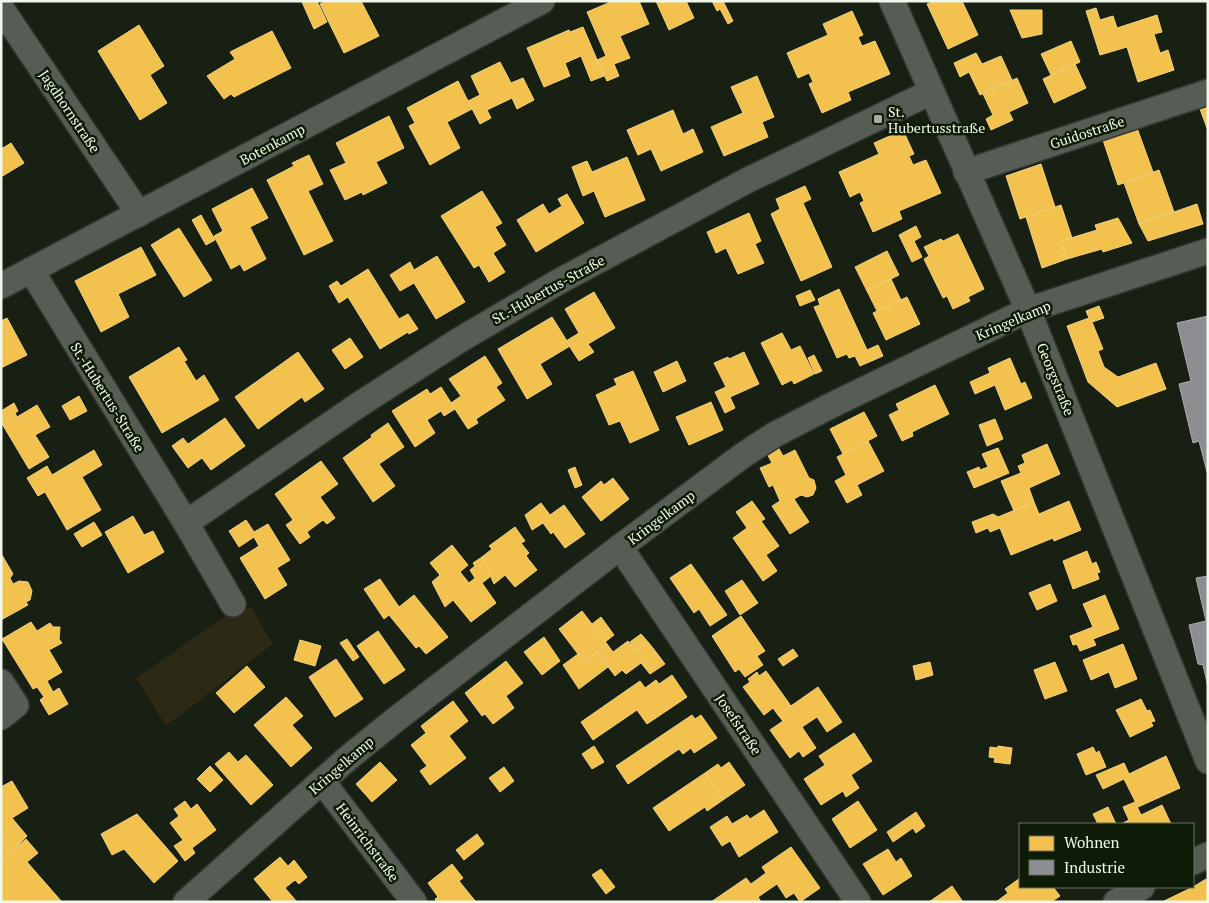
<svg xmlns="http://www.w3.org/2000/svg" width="1209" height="903" font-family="'PT Serif',serif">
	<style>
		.green { fill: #2c2915 }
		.homes { fill: #f2c14e; stroke: #f1d27d }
		.industry { fill: #8d8d92; stroke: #aaadac }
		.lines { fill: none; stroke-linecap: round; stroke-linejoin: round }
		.minor-casing { stroke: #32382f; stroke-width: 28 }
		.minor { stroke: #575d54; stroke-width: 25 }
		.poi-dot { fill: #a4ac9f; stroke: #0e1b06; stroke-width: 2 }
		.labels { text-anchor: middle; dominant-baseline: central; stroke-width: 5; stroke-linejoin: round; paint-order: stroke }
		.street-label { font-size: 14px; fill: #eff8ea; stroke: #0e1b06 }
		.poi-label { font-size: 14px; fill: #eff8ea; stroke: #0e1b06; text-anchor: start }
	</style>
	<rect width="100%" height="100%" fill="#181f13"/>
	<path class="green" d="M251,607L273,644L166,726L136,678L227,615Z"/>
	<g class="homes">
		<path d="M304,1H317L327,22L314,29L302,2Z"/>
		<path d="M326,1H361L379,36L344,53L320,4Z"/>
		<path d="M613,1H639L649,24L620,36L630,58L614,64L619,76L607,81L597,60L606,56L587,12Z"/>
		<path d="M656,1H686L694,18L669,30Z"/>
		<path d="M712,1H723L733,21L728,24L720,9L717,11Z"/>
		<path d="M934,1H962L978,35L948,49L927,4Z"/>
		<path d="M1096,8L1100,20L1113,16L1117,28L1157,15L1162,32L1154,34L1160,53L1168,50L1174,70L1138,82L1127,47L1100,55L1086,11Z"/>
		<path d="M1010,10H1042V34L1022,38Z"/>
		<path d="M852,11L863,35L858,37L862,46L875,41L890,74L848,92L851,100L822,113L809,84L813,82L809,73L798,78L787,53L828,35L823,24Z"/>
		<path d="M139,25L164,66L150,75L167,103L140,120L98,51Z"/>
		<path d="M583,27L604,76L591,81L581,56L565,63L570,76L544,87L527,48L569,30L570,32Z"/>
		<path d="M272,31L291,68L234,97L231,94L224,99L207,76L235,59L230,52Z"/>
		<path d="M1071,41L1080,62L1051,75L1041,54Z"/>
		<path d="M976,53L982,64L1001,56L1012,80L980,95L969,72L960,77L954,63Z"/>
		<path d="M500,62L511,83L523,78L534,100L517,109L512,98L487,110L491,118L480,124L468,101L480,95L471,76Z"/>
		<path d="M1075,64L1086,88L1054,103L1043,79Z"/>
		<path d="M757,76L774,117L762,122L768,137L724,156L711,127L743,113L731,87Z"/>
		<path d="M1017,78L1028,103L1009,112L1013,120L991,130L986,119L993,115L983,94Z"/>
		<path d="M458,81L472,109L447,122L460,148L430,165L409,126L415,123L407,108Z"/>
		<path d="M1208,107V131L1200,109Z"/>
		<path d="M673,110L683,134L693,129L703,152L661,171L651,149L638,155L627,130Z"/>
		<path d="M389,116L404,148L376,162L387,183L363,195L362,192L345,200L330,170L346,163L336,143Z"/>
		<path d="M1137,128L1153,172L1118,185L1103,140Z"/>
		<path d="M903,130L914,154L909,156L913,165L926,160L941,193L899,211L902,219L873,232L860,203L864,201L860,192L850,197L839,172L879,154L874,143Z"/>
		<path d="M11,143L24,163L1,177V146L3,148Z"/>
		<path d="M309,155L323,184L308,191L333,241L304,255L267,180L294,166L292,163Z"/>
		<path d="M627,157L645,200L605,217L594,191L583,196L572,167L587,161L592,172Z"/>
		<path d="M1041,164L1055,207L1020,219L1006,176Z"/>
		<path d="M1159,170L1174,212L1139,224L1124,183Z"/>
		<path d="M805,186L811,199L803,203L832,267L801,281L771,214L780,209L776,199Z"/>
		<path d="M252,188L268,218L250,227L266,259L244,271L240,264L231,269L214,236L223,231L212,209Z"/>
		<path d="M482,191L502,223L495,227L506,245L493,253L505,272L489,282L479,265L474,268L441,216Z"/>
		<path d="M567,194L584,223L536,252L517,220L543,204L549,214L562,206L558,199Z"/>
		<path d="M1197,204L1203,224L1148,241L1139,224Z"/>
		<path d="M1061,205L1072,238L1061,241L1067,259L1042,268L1026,217Z"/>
		<path d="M749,213L761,241L755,244L764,263L738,274L726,248L716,253L707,232Z"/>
		<path d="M201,215L215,240L206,245L192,220Z"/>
		<path d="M1118,218L1132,243L1103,252L1102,249L1067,259L1061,241L1097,230L1095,225Z"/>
		<path d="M916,226L921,237L914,241L922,257L912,262L899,235Z"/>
		<path d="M179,228L212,280L184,297L151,245Z"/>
		<path d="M958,234L984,289L968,297L970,301L953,309L947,296L943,298L924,259L929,256L924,247L941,239L943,241Z"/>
		<path d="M141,247L156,275L118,294L129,317L101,332L75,281Z"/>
		<path d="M887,251L899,275L867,291L855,267Z"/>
		<path d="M437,256L465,302L436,319L414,283L400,291L390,275L410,262L414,270Z"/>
		<path d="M368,269L399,319L408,314L418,329L409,334L408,332L380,349L348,297L339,303L329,286L337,281L341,286Z"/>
		<path d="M891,279L901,300L877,311L867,291Z"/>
		<path d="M839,289L867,350L878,345L883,356L860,366L855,356L849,358L847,354L837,358L814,307L820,305L818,299Z"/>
		<path d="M810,290L815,300L800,306L796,296Z"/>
		<path d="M594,292L615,328L588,344L594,352L579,361L566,341L579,333L565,309Z"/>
		<path d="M907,297L920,324L886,340L873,313Z"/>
		<path d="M1099,306L1104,318L1092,322L1103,349L1098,351L1104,367L1118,377L1156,363L1166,389L1117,407L1088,382L1067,326L1089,318L1086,311Z"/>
		<path d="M552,317L570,346L540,364L552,384L527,399L498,349Z"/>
		<path d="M7,318L27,355L1,368V321Z"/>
		<path d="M782,333L791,350L800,346L814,374L794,384L792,380L782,385L761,343Z"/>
		<path d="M350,338L363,357L345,369L332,350Z"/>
		<path d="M179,347L187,360L184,361L196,381L204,375L219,400L162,433L129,377Z"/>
		<path d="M298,352L324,389L305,402L302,397L258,429L235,397Z"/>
		<path d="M744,352L759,384L730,397L735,408L725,413L715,392L726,387L714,363L728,357L729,359Z"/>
		<path d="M814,355L822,371L815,374L808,358Z"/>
		<path d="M485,356L502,383L496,387L505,400L476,419L478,423L468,429L451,403L461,396L449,379Z"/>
		<path d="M1010,358L1021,384L1025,382L1032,398L1005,410L995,385L975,394L970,382L990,373L988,368Z"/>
		<path d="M677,361L686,381L663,392L654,372Z"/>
		<path d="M633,371L659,430L630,443L620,421L609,425L596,395L617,385L614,379Z"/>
		<path d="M935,385L949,414L912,432L913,436L902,441L889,415L899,410L896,404Z"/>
		<path d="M441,387L455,409L444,416L441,411L427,420L435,433L415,447L392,411L427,389L430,394Z"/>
		<path d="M79,396L87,411L70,420L62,406Z"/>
		<path d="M711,402L723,430L689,445L676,417Z"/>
		<path d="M14,403L18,411L15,413L17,417L37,405L50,427L35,435L49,457L29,469L1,422V411Z"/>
		<path d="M864,412L877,436L843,454L830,429Z"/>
		<path d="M225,418L245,446L211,470L202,458L188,468L172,446L183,438L188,444Z"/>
		<path d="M995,419L1003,439L987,446L979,425Z"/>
		<path d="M388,423L404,447L379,464L395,486L373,502L343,458L372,437L371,435Z"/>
		<path d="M868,441L884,471L857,485L862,495L847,503L835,481L846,475L837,457Z"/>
		<path d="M1047,444L1060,474L1029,488L1034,502L1014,511L1001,481L1021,473L1018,466L1025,463L1022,455Z"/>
		<path d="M778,447L783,456L795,450L809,478L814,480L816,488L813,495L807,497L801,495L794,499L809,522L790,534L772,506L780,501L773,485L769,487L760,468L772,463L766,452Z"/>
		<path d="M998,448L1009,473L974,488L967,472L979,467L980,470L988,467L982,454Z"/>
		<path d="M94,450L102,465L82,477L101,510L67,530L45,492L38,496L27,478L47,466L52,475Z"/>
		<path d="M321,461L338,484L320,497L335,518L327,524L323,520L307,532L310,537L300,544L286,525L293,520L275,494Z"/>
		<path d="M575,467L582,485L575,488L568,470Z"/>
		<path d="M613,478L629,499L601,521L582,497L601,481L604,485Z"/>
		<path d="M752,501L765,519L761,521L779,546L766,555L777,571L763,581L733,538L747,528L736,512Z"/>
		<path d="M1069,501L1081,530L1054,541L1053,538L1011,555L1000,528L990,532L988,528L976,533L972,522L993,514L998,517L1034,502L1039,514Z"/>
		<path d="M541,503L550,515L564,505L585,534L565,548L553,532L551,534L543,523L532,530L525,515Z"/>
		<path d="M133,516L144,535L153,531L164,552L128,573L105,532Z"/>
		<path d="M246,520L254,532L268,524L290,560L277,568L287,585L265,599L240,558L259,546L254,537L239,547L229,531Z"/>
		<path d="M94,522L102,535L82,547L74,534Z"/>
		<path d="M515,527L525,541L521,543L529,553L526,556L537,570L515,587L505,575L494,584L482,557L492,549L489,546Z"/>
		<path d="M452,545L468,565L460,572L469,583L475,578L470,570L475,566L473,563L482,557L491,576L482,583L496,603L471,622L453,600L445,607L432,582L440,575L430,563Z"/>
		<path d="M1087,551L1092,564L1096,562L1100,572L1097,573L1099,579L1073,589L1063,561Z"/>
		<path d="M2,555L13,574L10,578L13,584L19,581L28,582L32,591L30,600L26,602L28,605L1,620Z"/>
		<path d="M691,564L727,615L710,626L699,609L694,613L670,578Z"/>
		<path d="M380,579L399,607L414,595L448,637L426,654L419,646L416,648L389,615L384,619L364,589Z"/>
		<path d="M742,580L758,603L740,615L725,591Z"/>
		<path d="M1050,584L1057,601L1037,610L1029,593Z"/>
		<path d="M1105,595L1119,629L1093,639L1096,645L1080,651L1077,644L1073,645L1070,636L1093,627L1083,604Z"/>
		<path d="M582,611L607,644L584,662L559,629Z"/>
		<path d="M741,616L765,651L757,656L763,665L745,677L739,669L735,672L712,636Z"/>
		<path d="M601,617L614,635L605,642L592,624Z"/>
		<path d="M31,622L37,631L50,623L53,627H60L59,639L62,643L49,650L62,672L47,681L53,692L59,688L68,704L49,715L40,700L44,697L37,687L33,689L2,639Z"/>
		<path d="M378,631L405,670L384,684L357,646Z"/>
		<path d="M641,634L648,642L636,651L630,642Z"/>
		<path d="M544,637L560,661L542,675L524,652Z"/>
		<path d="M347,639L359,657L353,661L340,643Z"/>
		<path d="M300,640L321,646L315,666L294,660Z"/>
		<path d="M628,641L636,651L648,642L656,652L626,674L622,670L615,676L597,652L607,644L613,652Z"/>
		<path d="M1123,644L1137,679L1115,688L1109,672L1091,680L1083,660Z"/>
		<path d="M793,649L798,656L783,666L778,659Z"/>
		<path d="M597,652L608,667L579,689L563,665L578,654L584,662Z"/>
		<path d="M656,652L665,664L650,674L641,663Z"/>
		<path d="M336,659L363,699L335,717L309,677Z"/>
		<path d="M506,661L523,683L506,696L514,708L493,724L485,714L482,716L465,693Z"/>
		<path d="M930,662L933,675L916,680L913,666Z"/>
		<path d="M1055,662L1067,691L1045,699L1034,670Z"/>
		<path d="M247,666L265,687L234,713L216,693Z"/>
		<path d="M766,671L791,706L778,715L773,708L764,715L743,687L750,682L748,679L757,672L759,676Z"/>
		<path d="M672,675L687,697L647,724L637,710L593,740L581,722L640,681L645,688L656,680L659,684Z"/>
		<path d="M818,687L842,722L827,732L817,717L802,727L816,748L803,757L799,751L790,758L770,730L783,721L778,715Z"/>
		<path d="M286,697L303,716L292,725L312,748L291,767L254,725Z"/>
		<path d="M1141,699L1147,711L1150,710L1155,721L1151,722L1153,726L1130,737L1116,710Z"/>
		<path d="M453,701L468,721L449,736L466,758L430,785L420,771L427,766L411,745L426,733L421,726Z"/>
		<path d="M692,715L695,719L701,715L717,738L694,753L691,748L683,754L679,749L628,784L616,766Z"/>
		<path d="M854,733L872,761L851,775L859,788L846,797L843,791L821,805L804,779L825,765L819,756Z"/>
		<path d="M594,746L604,762L592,769L582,754Z"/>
		<path d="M998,746L1012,748L1010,764L994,762L995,758L989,757L990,747L997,748Z"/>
		<path d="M1093,747L1096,753L1099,751L1106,767L1086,775L1077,754Z"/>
		<path d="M229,752L238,762L246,755L273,785L251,805L215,764Z"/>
		<path d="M1166,756L1180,788L1138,807L1124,779L1103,789L1096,775L1124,763L1129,774Z"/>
		<path d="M380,762L397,780L372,802L356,784Z"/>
		<path d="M729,762L745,785L723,800L705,773L718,764L721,768Z"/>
		<path d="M210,766L223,780L210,792L197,779Z"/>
		<path d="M504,767L514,781L500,792L489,778Z"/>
		<path d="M705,773L723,800L707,811L705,807L669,831L653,808Z"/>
		<path d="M12,781L28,808L12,818L27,836L2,861L1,787Z"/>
		<path d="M185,801L191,809L197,804L216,830L192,848L195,853L185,861L174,846L183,840L170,823L179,816L174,809Z"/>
		<path d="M858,801L877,830L850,848L832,819Z"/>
		<path d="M1135,802L1141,815L1162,805L1171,824H1121L1129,820L1123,807Z"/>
		<path d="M1108,807L1116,824H1098L1093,814Z"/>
		<path d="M764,810L778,832L739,857L730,841L722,846L710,827L727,816L732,824L747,815L750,819Z"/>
		<path d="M916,812L925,826L916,833L913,828L893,842L887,832Z"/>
		<path d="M137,814L178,861L154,883L124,849L112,855L101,834Z"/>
		<path d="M477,834L484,844L464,860L456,850Z"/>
		<path d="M26,839L38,853L27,862L62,902H1V861Z"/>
		<path d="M791,847L820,888L800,902L794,893L786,898L777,884L758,897L761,902H711L746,878L751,884L766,873L762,867Z"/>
		<path d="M888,849L896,862L901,858L912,876L883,895L863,864Z"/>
		<path d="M280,857L288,866L294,860L307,877L299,884L295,880L285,888L297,902H273L254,879Z"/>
		<path d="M452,864L463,878L459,881L476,902H437L435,899L438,897L428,883Z"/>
		<path d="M601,869L615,887L606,894L592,875Z"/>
		<path d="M1020,878V887H1053L1060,896L1051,902H996L1008,893L1005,889Z"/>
		<path d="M1206,879L1208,902H1162L1193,887Z"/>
		<path d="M952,886L963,902H929Z"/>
	</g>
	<g class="industry">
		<path d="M1208,316V476L1199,441L1193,443L1179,384L1191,381L1177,323Z"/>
		<path d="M1208,576V687L1203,665L1198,664L1189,625L1206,621L1196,578Z"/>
	</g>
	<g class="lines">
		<g class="minor-casing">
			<g id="minor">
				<path d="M892,1L1028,310L1208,761"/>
				<path d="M1,8L139,214"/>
				<path d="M966,172L1208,92"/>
				<path d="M31,270L186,523L233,604"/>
				<path d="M1,286L542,1"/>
				<path d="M186,523L360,404L458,341L558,282L748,180L931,92"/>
				<path d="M620,547L858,902"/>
				<path d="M1,682L16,705L1,717"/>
				<path d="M322,781L414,902"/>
				<path d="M1193,862L1208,855"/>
				<path d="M186,902L348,758L395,720L620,547L742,456L774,435L832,405L1028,310L1208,251"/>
				<path d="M1116,902L1142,887"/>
			</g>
		</g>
		<use href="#minor" class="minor"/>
	</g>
	<rect class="poi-dot" x="873" y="114" width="10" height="10" rx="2.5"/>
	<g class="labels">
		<g class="street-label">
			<text transform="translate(70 111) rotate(56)">Jagdhornstraße</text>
			<text transform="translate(1087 132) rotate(-18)">Guidostraße</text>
			<text transform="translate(272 144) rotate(-28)">Botenkamp</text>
			<text transform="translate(548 289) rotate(-29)">St.-Hubertus-Straße</text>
			<text transform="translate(1013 320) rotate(-23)">Kringelkamp</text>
			<text transform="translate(1056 379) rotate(68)">Georgstraße</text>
			<text transform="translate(108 397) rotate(58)">St.-Hubertus-Straße</text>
			<text transform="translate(661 517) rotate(-37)">Kringelkamp</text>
			<text transform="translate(739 724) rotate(56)">Josefstraße</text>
			<text transform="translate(341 765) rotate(-41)">Kringelkamp</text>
			<text transform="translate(368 842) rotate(53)">Heinrichstraße</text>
		</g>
		<g class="poi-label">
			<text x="888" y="111">St.<tspan x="888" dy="16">Hubertusstraße</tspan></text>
		</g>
	</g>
	<rect width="1209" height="903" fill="none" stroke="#eff8ea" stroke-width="5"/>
	<rect x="1019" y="823" width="175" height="65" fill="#0e1b06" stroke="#687361"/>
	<rect x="1029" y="836" width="25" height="15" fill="#f2c14e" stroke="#687361"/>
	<text x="1064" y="848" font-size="15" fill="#eff8ea">Wohnen</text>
	<rect x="1029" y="860" width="25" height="15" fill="#8d8d92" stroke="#687361"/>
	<text x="1064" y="873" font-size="15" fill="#eff8ea">Industrie</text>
</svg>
